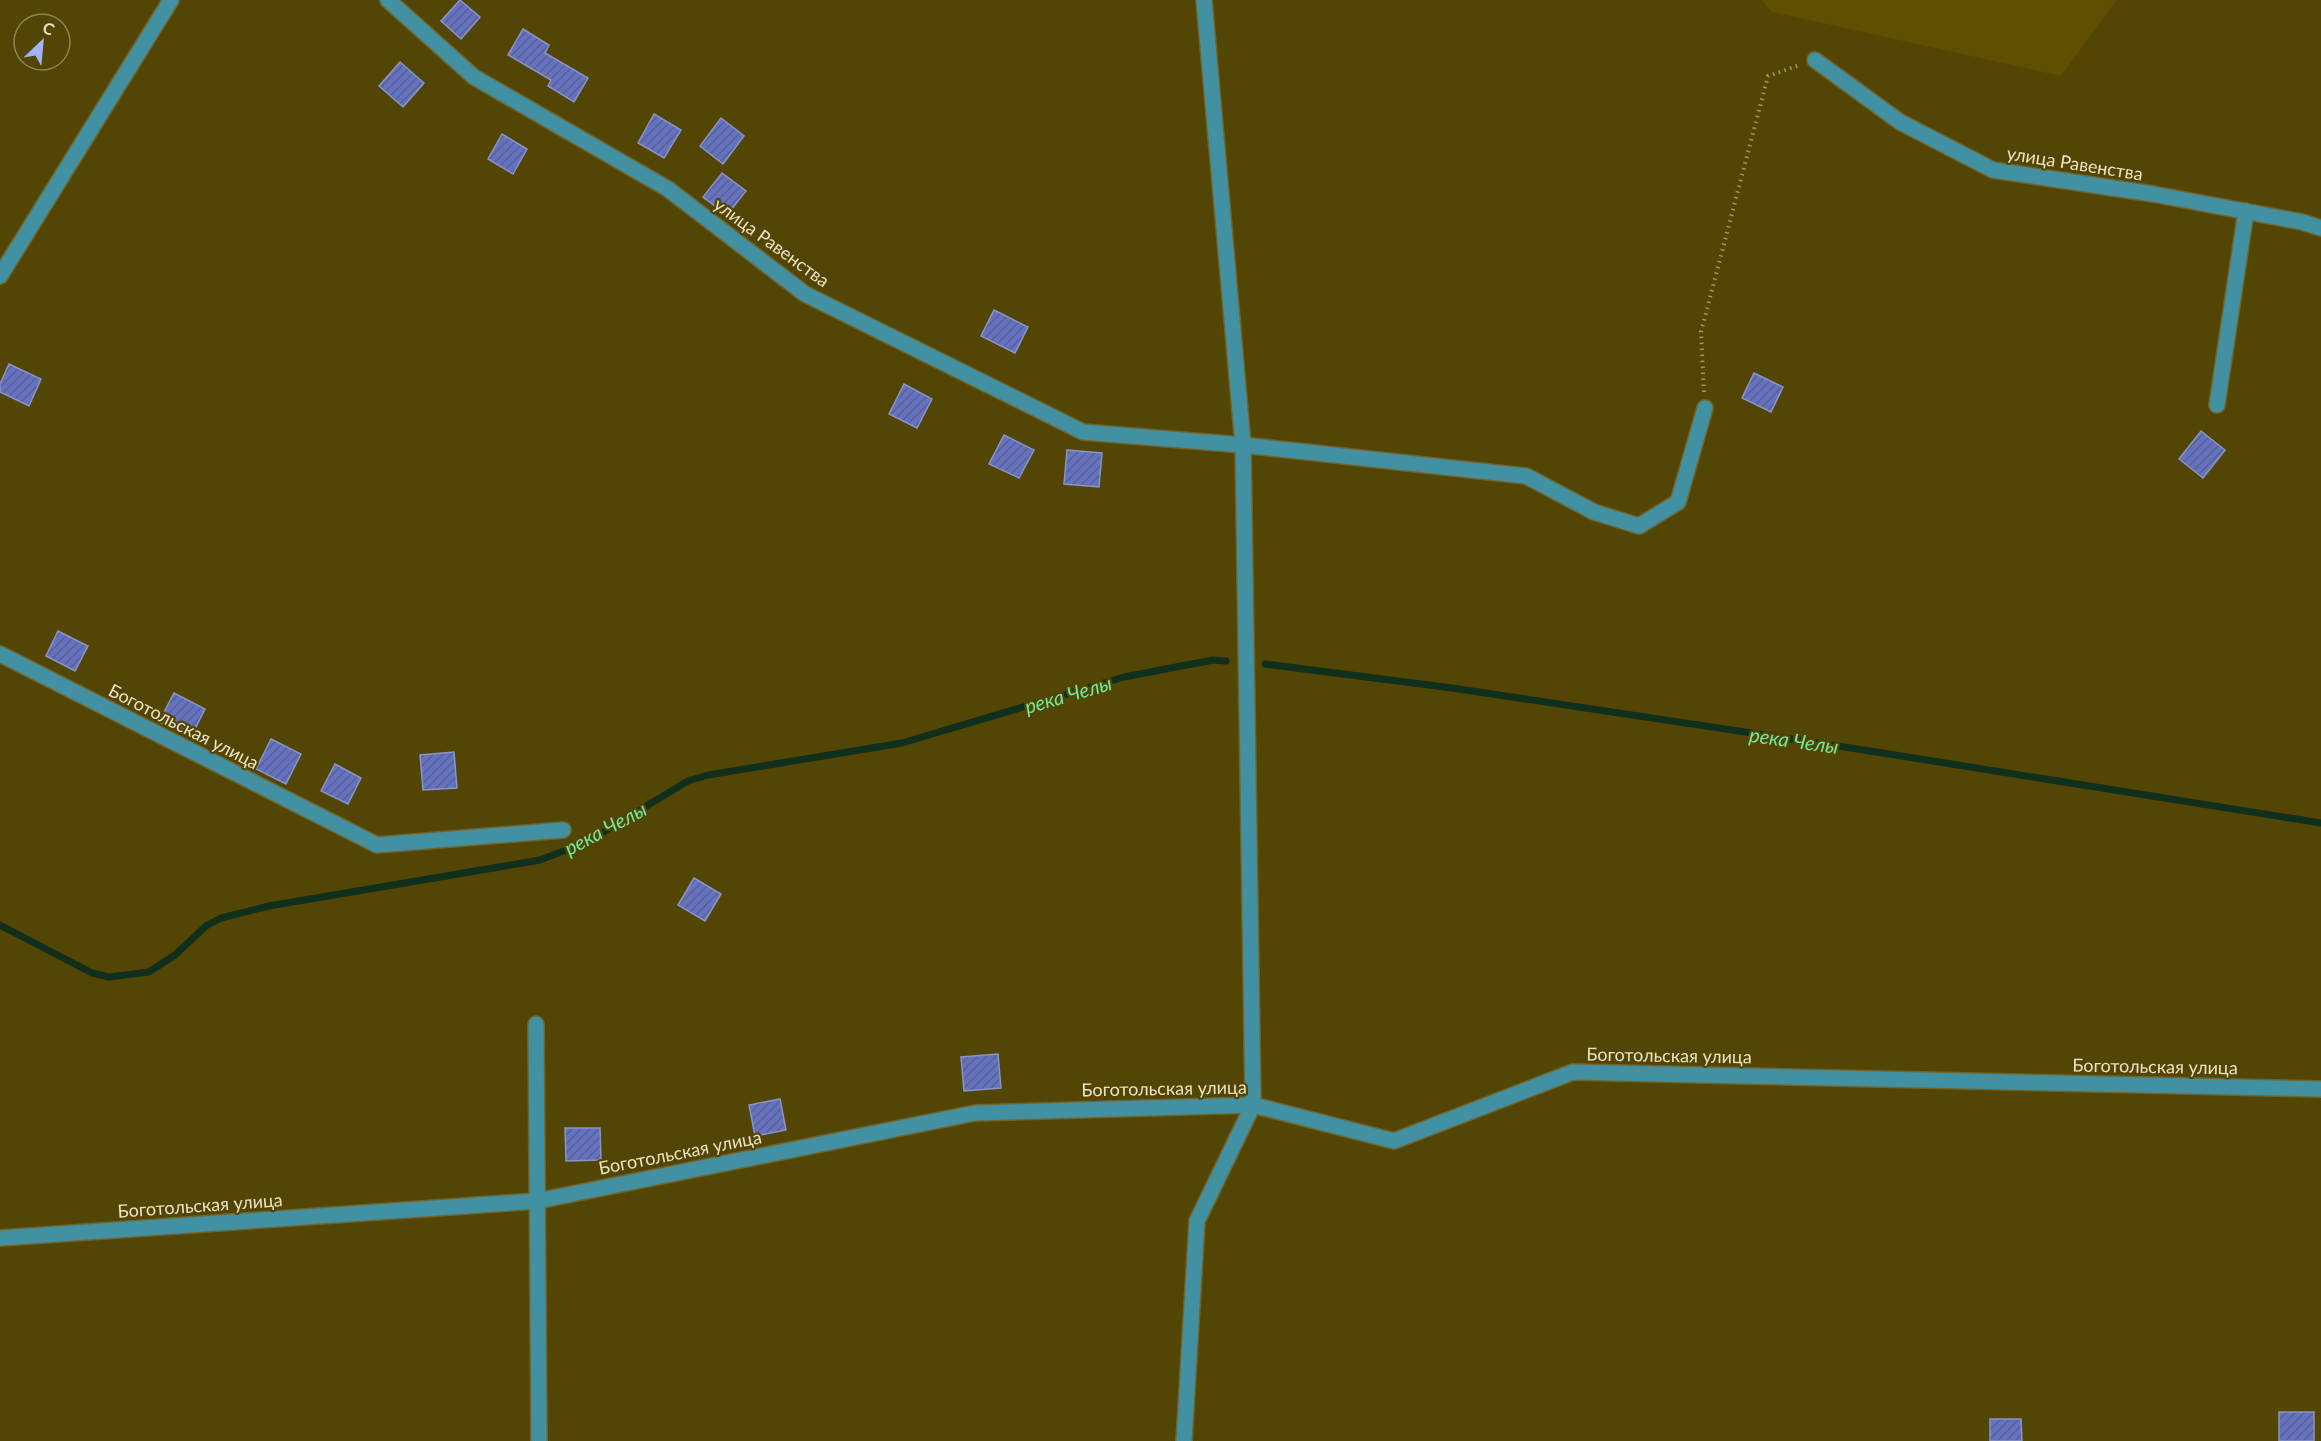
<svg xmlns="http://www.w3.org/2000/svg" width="2321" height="1441" font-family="Lato,sans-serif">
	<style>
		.built { fill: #5f4f00 }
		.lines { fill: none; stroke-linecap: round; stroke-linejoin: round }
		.stream { stroke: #112f1d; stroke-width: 7 }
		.building { fill: url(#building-hatch); stroke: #8994c8; stroke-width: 1.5 }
		.minor-casing { stroke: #71642b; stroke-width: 18 }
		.path { stroke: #a09566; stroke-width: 4; stroke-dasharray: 1.5 4.5; stroke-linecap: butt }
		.minor { stroke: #4191a3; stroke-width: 15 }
		.labels { text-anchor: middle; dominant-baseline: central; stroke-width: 4.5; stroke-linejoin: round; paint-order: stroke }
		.street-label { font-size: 18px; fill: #eae2c5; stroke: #534504 }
		.water-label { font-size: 20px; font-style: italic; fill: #6fe9a0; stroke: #534504 }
	</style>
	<defs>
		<pattern id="building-hatch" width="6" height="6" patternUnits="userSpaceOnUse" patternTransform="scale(1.5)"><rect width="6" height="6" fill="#6572c1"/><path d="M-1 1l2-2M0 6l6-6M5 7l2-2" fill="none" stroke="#59608b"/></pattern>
	</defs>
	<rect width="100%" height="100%" fill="#534504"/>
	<path class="built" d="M1762,0H2117L2061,76L1772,12Z"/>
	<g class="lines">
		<g class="stream">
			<path d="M1265,664L1452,688L1851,748L2321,823"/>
			<path d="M0,925L92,973L109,977L149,972L175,955L206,926L221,918L269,906L540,860L585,843L688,781L708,775L902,743L1124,677L1213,660L1226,661"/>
		</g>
	</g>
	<g class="building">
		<path d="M460,0L480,17L461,39L441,21Z"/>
		<path d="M523,29L549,45L545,53L588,78L574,102L548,86L551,80L508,55Z"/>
		<path d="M400,62L424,83L403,107L379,86Z"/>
		<path d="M654,114L681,130L664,158L638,143Z"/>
		<path d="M721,118L744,136L723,164L700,146Z"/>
		<path d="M502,134L527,149L513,174L488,159Z"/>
		<path d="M722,173L746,191L727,215L703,197Z"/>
		<path d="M994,310L1028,327L1015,353L981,336Z"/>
		<path d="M9,364L41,379L29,406L0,392V384Z"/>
		<path d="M1754,373L1783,387L1771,412L1742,398Z"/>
		<path d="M904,384L932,399L917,428L889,414Z"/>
		<path d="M2201,431L2225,450L2203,478L2179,459Z"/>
		<path d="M1004,435L1034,450L1019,478L989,464Z"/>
		<path d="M1067,450L1102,453L1099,487L1064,484Z"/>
		<path d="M58,631L88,646L75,671L46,656Z"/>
		<path d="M174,693L205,709L191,737L159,722Z"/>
		<path d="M271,739L301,754L286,784L256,769Z"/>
		<path d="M454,752L457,788L423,790L420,755Z"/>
		<path d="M335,764L361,778L348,804L321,791Z"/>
		<path d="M694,878L721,894L705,921L678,905Z"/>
		<path d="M998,1054L1001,1088L964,1091L961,1057Z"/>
		<path d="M780,1099L786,1130L755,1136L749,1105Z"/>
		<path d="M565,1128H600L601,1160L566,1161Z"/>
		<rect x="2279" y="1412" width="35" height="29"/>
		<path d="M1990,1419H2021L2022,1441H1990Z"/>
	</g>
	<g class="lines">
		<g class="minor-casing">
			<g id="minor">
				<path d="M388,0L474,77L668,189L805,294L1083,432L1243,445L1526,476L1594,512L1639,526L1678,502L1705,408"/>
				<path d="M1815,60L1900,122L1993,170L2153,194L2302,222L2321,228"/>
				<path d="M0,276L171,0"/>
				<path d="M2217,405L2246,211"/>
				<path d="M0,654L377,845L563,830"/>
				<path d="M536,1024L539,1441"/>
				<path d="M0,1238L537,1201L975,1113L1253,1105L1394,1141L1573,1072L2321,1089"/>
				<path d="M1184,1441L1197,1221L1253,1105L1243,445L1204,0"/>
			</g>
		</g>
		<path class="path" d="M1704,392L1701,332L1768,76L1800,65"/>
		<use href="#minor" class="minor"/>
	</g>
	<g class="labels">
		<g class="street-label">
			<text transform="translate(2075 163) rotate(9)">улица Равенства</text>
			<text transform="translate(772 242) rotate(36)">улица Равенства</text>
			<text transform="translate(184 726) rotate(27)">Боготольская улица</text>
			<text transform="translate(1669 1055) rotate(1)">Боготольская улица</text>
			<text transform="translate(2155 1066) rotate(1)">Боготольская улица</text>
			<text transform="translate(1164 1088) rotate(-1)">Боготольская улица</text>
			<text transform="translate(680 1152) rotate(-11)">Боготольская улица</text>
			<text transform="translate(200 1205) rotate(-4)">Боготольская улица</text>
		</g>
		<g class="water-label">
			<text transform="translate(1068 694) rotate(-16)">река Челы</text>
			<text transform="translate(1794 740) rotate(8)">река Челы</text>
			<text transform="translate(605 828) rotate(-28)">река Челы</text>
		</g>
	</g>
	<g transform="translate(42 42) rotate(26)"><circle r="28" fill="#534504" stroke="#8f8451" stroke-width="1.5"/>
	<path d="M0-4.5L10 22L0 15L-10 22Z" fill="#a3b2fd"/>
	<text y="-9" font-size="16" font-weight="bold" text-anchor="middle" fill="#eae2c5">С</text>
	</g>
</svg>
